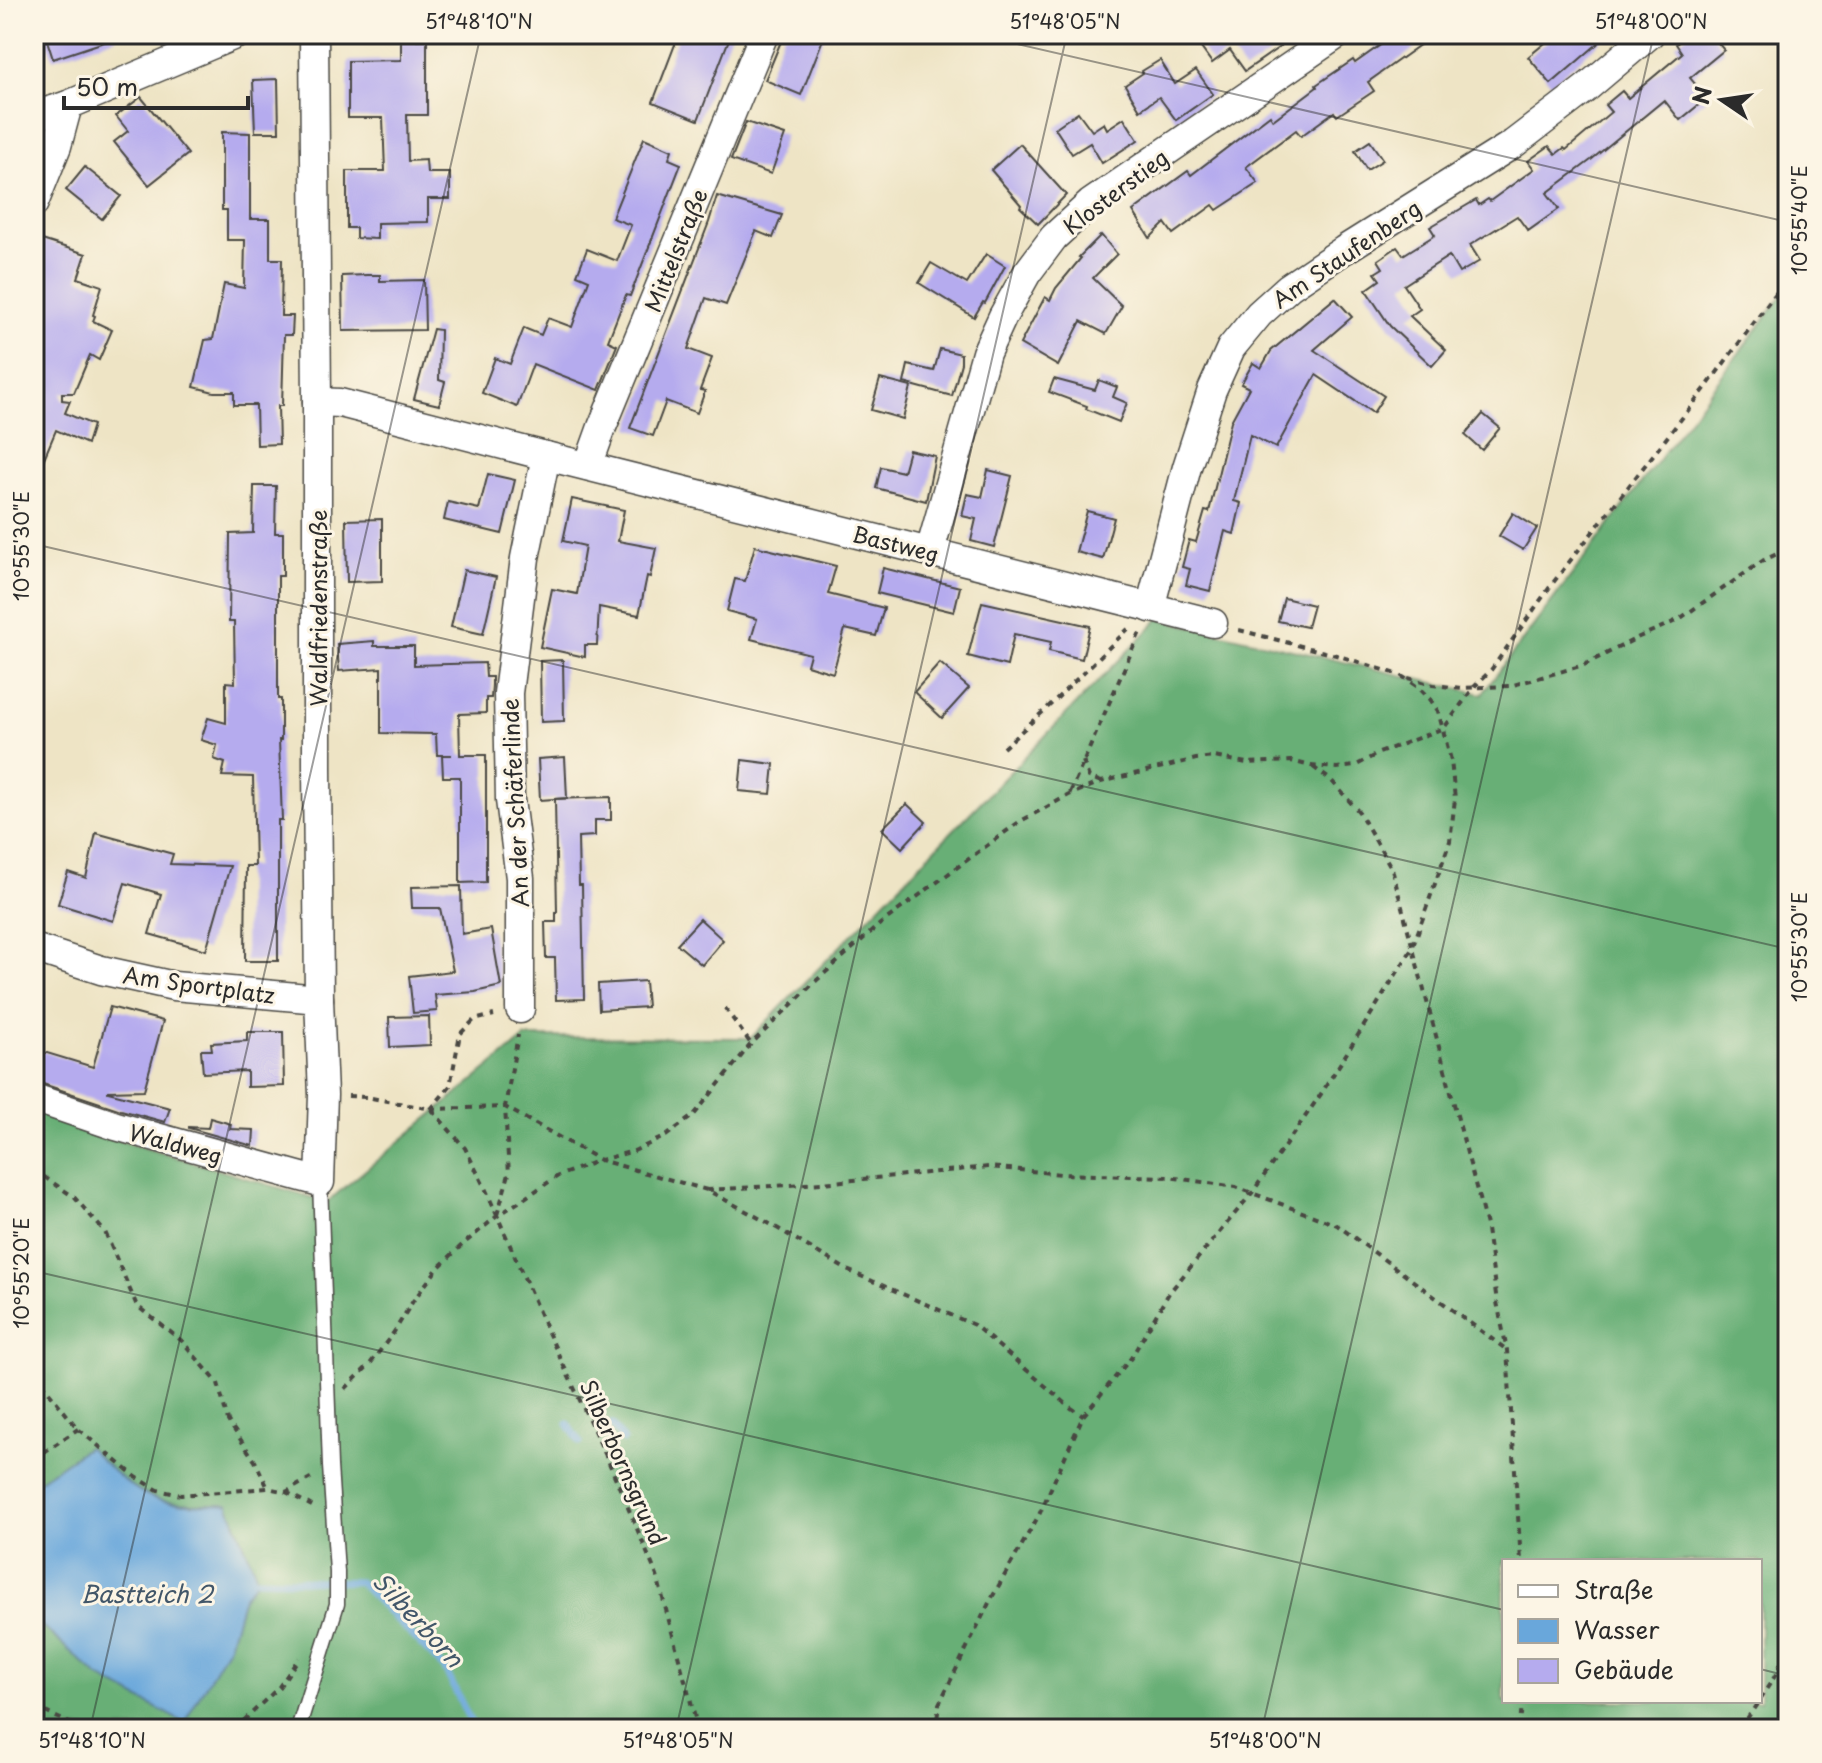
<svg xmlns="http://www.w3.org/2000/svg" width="1822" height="1763" font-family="'Playpen Sans',sans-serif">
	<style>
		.forest { fill: #68af76; stroke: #4a6d50; stroke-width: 2; fill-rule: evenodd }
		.water { fill: #69a7db; stroke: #4a6983; stroke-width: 2 }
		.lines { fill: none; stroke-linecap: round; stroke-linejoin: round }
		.stream { stroke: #69a7db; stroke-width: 7 }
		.building { fill: #b5abee }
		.service-casing { stroke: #484742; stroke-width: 17 }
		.minor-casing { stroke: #484742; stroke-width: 31 }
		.path { stroke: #484742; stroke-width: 4; stroke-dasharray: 6 6; stroke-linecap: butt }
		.service { stroke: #fff; stroke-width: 14 }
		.minor { stroke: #fff; stroke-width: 28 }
		.ticks { fill: none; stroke: #2b2b2b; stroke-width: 2; stroke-opacity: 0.45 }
		.labels { text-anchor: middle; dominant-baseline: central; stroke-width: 6; stroke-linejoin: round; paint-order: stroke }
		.street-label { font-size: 22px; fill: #2b2b2b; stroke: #fcf5e5 }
		.water-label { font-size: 24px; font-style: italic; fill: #415669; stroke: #fcf5e5 }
		.neatline { fill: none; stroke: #2b2b2b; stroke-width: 3 }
		.ticks-label { font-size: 20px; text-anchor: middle; fill: #2b2b2b }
	</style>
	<rect width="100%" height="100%" fill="#fcf5e5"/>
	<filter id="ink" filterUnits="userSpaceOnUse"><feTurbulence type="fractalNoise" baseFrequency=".0125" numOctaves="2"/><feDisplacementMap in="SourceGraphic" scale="16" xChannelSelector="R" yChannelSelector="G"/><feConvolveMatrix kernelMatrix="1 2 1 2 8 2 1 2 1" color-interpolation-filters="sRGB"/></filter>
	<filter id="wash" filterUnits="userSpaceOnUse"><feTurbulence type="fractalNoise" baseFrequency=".006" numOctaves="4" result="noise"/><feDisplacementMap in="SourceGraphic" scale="32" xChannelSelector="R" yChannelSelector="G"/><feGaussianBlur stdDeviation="1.8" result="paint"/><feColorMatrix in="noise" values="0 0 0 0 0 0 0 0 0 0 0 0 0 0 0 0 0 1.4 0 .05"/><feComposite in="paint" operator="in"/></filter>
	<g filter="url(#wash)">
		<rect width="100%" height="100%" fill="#eee4c5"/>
		<path class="forest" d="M1788,288V1729H34V1619L99,1677L229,1645L243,1597L257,1579L228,1504C208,1504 178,1505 159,1500C133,1492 107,1466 88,1447L34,1484V1107L111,1138L327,1202L526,1037L751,1038L1159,619L1482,694ZM1504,1561H1760V1701H1504Z"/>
		<path class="water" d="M88,1447C107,1466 133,1492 159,1500C179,1506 207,1504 228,1504L258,1579L243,1597L229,1645L184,1723L99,1677L34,1619V1484Z"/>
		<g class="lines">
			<g class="stream">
				<path d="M568,1424L580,1442"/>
				<path d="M612,1424L623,1440"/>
				<path d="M258,1579L359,1582L445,1669L474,1729"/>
			</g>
		</g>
		<g id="blocks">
			<g class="building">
				<path d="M45,34H115L116,38L53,59Z"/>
				<path d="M679,34H731L698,120L653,102Z"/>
				<path d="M784,34H825L801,95L765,80Z"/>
				<path d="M1191,34H1273L1281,46L1245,71L1230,50L1212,63Z"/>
				<path d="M1396,34H1435L1368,82L1374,91L1337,116L1334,112L1301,136L1296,130L1246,167L1258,183L1217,210L1213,205L1173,234L1165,223L1150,238L1133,211L1188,171L1191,175L1270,115L1273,120L1317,87L1316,85L1353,60L1355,63Z"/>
				<path d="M1556,34H1609L1551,84L1528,57Z"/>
				<path d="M1688,34H1711L1724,50L1690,78L1707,98L1680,120L1664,100L1591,160L1547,193L1559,209L1528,231L1517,216L1470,245L1480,261L1459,273L1449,256L1404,285L1420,309L1410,316L1446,350L1432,366L1390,326L1366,290L1380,280L1375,273L1383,268L1378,260L1397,247L1403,255L1435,235L1430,227L1476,200L1479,205L1488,199L1490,201L1534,169L1528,161L1549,146L1556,154L1564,148L1566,150L1611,112L1605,105L1622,91L1628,98L1682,53L1676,44Z"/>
				<path d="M427,39V115H407L408,161L426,160L427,173H450V199H428V222L377,223V239L356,238V228H347V171H385L383,118H348V61L401,60V40Z"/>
				<path d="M1160,60L1175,84L1196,70L1213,94L1176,120L1159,97L1140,110L1125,85L1143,73L1142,71Z"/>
				<path d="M278,79L279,132H255L253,80Z"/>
				<path d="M141,97L188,154L149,185L114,142L128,131L116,116Z"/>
				<path d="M1078,112L1092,131L1104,123L1107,129L1124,118L1138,140L1102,163L1090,143L1072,154L1055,128Z"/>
				<path d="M746,122L785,135L771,174L731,160Z"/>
				<path d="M222,132L250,133V219H270V259H282L281,316H293L292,335H284L282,406H278L279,444L257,445L256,405H234V392H214L194,387L205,340L213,339L224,284L244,288L245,240H227V210H222Z"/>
				<path d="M644,138L672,150L669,159L681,164L630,296L626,295L608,341L617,345L599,390L533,364L517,407L482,393L495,358L510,364L524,328L541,335L548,318L572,327L589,280L577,275L587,249L617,261L631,225L612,218Z"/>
				<path d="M1370,141L1383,160L1367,170L1355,151Z"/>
				<path d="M1020,144L1066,195L1038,224L1020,207L1021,205L991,170Z"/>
				<path d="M85,167L121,196L102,219L66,190Z"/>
				<path d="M717,196L782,215L773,238L756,231L726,305L706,298L688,349L712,358L700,390L705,391L697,413L666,401L653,436L630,428L709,222Z"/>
				<path d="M1101,235L1117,254L1093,278L1122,306L1106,334L1081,321L1058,366L1020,344L1045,297L1050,300L1056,288L1081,258L1079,257Z"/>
				<path d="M42,240L86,254L78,278L102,286L93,315L95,316L93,321L112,330L99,360L90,355L74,393H62V400L70,401L65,413L93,425L87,444L56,430L34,482V267Z"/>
				<path d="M986,254L1005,266L985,303L983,302L974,317L919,283L931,263L967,284Z"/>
				<path d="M367,275H380V281L424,280L425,330L343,331L342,276Z"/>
				<path d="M1335,298L1352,317L1314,350L1384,396L1373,413L1316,375L1276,448L1250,435L1234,501L1241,503L1234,534L1225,531L1210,591L1186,585L1190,569L1182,567L1189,540L1196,542L1205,511L1209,512L1231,421L1249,388L1241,384L1253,363L1261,368L1271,351Z"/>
				<path d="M433,329L440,330L439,380L445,382L439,405L414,399Z"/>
				<path d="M940,349L961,354V363L952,396L904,383L908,365L934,371Z"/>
				<path d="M880,379L911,387L903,419L871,410Z"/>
				<path d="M1054,379L1095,390L1099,380L1117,387L1113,397L1127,403L1119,422L1086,409L1087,406L1049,392Z"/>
				<path d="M1483,414L1500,428L1482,450L1465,435Z"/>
				<path d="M909,450L935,456L926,501L876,488L881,467L903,472Z"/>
				<path d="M988,470L1012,476L994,547L971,541L976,519L962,516L967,494L982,497Z"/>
				<path d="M488,474L515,480L502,534L444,520L448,502L479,509Z"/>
				<path d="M254,486H276L275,533H283V576H278V699H281V740H279L282,820H278V961H245L246,866H255L253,777L222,776L225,763L214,759L217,745L201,740L208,718L226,723V682L235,683L234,622H229L230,534L253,533Z"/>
				<path d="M572,499L624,510L618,541L656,548L650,577L647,576L639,615L599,607L597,645H585V657L540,647L552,589L577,594L585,546L563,541Z"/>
				<path d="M1087,511L1114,518L1103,559L1076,552Z"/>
				<path d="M1513,513L1537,528L1523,550L1499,536Z"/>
				<path d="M382,519V581L347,582L346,520Z"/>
				<path d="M755,546L836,566L828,594L884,608L876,636L845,629L833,673L807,665L810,654L751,639L757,619L727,611L735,579L745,581Z"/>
				<path d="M883,568L960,587L954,612L877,593Z"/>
				<path d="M464,570L496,577L483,634L451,627Z"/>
				<path d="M1284,598L1313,605L1307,627L1278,621Z"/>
				<path d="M982,602L1090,626L1082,659L1049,651L1051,642L1014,634L1007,666L968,656Z"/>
				<path d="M374,641V646H414V665L485,663L486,677H492V685L491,698H486V713L459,714L460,755H486V882L460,883V777H443L442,755H452H437L436,734L381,733V668L339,671L337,644Z"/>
				<path d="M563,660L564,721L541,722L540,661Z"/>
				<path d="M940,663L969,688L942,718L914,692Z"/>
				<path d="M565,757L567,798L540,800L538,759Z"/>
				<path d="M742,760L774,764L771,794L739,791Z"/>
				<path d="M611,797V820H595V836L578,837L579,885H582L584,999L556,1000L555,958H546L545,922H556V913H557L555,799Z"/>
				<path d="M907,804L926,822L902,848L882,829Z"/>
				<path d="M96,833L173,854L170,864L230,866L206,950L149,934L161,894L125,883L113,921L58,904L68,872L86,878Z"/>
				<path d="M461,886L462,934L491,929L501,986L475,992L435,995L437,1011L413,1013L409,976L453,971L440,908H412L411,887Z"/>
				<path d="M700,919L723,940L702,965L677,944Z"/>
				<path d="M645,981L647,1007L599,1010L598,984Z"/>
				<path d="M110,1007L163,1021L144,1090L108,1091V1092L170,1108L165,1122L121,1110L34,1081V1049L93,1067Z"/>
				<path d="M429,1016L430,1045L390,1047L389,1017Z"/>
				<path d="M247,1032H283L284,1086L247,1087V1071L203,1073L201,1050H212L211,1043L247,1041Z"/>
				<path d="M210,1118L231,1124L230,1129L254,1130L253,1146L189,1128V1127L208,1128Z"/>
			</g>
		</g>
	</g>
	<g filter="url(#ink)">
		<use href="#blocks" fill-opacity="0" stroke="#484742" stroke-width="2"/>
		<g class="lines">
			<g class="service-casing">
				<path id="service" d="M298,1729L337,1604V1572L330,1466L320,1182"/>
			</g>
			<g class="minor-casing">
				<g id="minor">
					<path d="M34,116L68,105L237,34"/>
					<path d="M34,203L57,146L68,105"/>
					<path d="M317,402L340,403L546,456L1213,623"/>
					<path d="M588,466L602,427L764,34"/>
					<path d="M930,551L986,353L1003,316L1027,273L1054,237L1091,203L1338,34"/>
					<path d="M1150,608L1187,467L1212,390L1231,348L1259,314L1289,287L1344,250L1513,144L1585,89L1650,34"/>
					<path d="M34,948L101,970L174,986L319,999"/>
					<path d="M520,1009V878L510,800L508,693L525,558L546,456"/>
					<path d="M34,1098L116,1126L320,1182L323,1095L319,999L317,766V402L314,34"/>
				</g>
			</g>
			<g class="path">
				<path d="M1239,630L1336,655L1400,675"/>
				<path d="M1408,678L1433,685L1462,688L1510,686L1584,665L1639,637L1678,620L1764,560L1788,549"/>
				<path d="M1003,748L1046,709L1128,629"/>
				<path d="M1083,761L1089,777L1101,782"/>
				<path d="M1313,767L1331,780L1359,812L1392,869L1487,1229L1497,1302L1507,1350L1521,1561"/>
				<path d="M1070,793L1140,632"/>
				<path d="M725,1008L751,1044"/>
				<path d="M348,1096L366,1097L431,1109L450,1086L460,1034L474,1020L494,1015"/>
				<path d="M431,1109L505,1107L600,1160L707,1190L772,1225L847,1270L974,1325L1070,1407L1083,1416"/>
				<path d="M432,1110L465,1148L486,1190L546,1328L607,1458L657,1576L698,1729"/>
				<path d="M34,1170L74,1197L105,1232L137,1306L182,1341L218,1383L228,1421L255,1461L268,1488"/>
				<path d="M707,1190L822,1183L989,1167L1061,1174L1169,1177L1236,1187L1337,1225L1507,1350"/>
				<path d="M497,1215L509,1174L505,1107L518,1035"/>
				<path d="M34,1373L78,1429L136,1477L158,1490L181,1495L268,1488L286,1492L314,1476"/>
				<path d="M345,1389L370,1364L394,1332L413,1301L438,1268L461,1246L496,1217L558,1176L600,1160L634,1151L666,1136L694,1115L751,1044L817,980L880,924L1019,822L1069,795L1101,782L1196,759L1214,757L1247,763L1291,761L1311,766L1337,768L1355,766L1379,753L1444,728L1474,687L1491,670L1552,584L1704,390L1788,277"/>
				<path d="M34,1459L78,1429"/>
				<path d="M286,1492L312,1506"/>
				<path d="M1760,1699L1775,1676L1788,1648"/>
				<path d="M34,1707L83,1729"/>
				<path d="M235,1729L279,1687L299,1658"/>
				<path d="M936,1729L939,1704L990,1601L1039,1515L1083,1416L1131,1358L1169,1293L1252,1193L1321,1094L1412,949L1450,841L1455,799L1451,760L1438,711L1430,699L1418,687L1400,675"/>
				<path d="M1520,1729L1522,1701"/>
				<path d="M1740,1729L1759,1701"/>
			</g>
			<use href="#service" class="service"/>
			<use href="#minor" class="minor"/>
		</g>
	</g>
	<path class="ticks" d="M974,34L1788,222M34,544L1788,949M34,1271L1504,1610M1760,1669L1788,1676M90,1729L481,34M676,1729L1067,34M1262,1729L1654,34"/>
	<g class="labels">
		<g class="street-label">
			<text transform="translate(1115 191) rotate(-37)">Klosterstieg</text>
			<text transform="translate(675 250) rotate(-68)">Mittelstraße</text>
			<text transform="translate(1346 253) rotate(-34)">Am Staufenberg</text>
			<text transform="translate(896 543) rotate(14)">Bastweg</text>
			<text transform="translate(317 608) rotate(-90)">Waldfriedenstraße</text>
			<text transform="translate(514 803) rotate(-93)">An der Schäferlinde</text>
			<text transform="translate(199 984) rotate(8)">Am Sportplatz</text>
			<text transform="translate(176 1143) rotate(15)">Waldweg</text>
			<text transform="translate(624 1462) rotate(66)">Silberbornsgrund</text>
		</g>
		<g class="water-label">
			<text x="147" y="1593">Bastteich 2</text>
			<text transform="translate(419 1619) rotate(47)">Silberborn</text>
		</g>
	</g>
	<rect width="1822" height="1763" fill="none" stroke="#fcf5e5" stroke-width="88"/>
	<rect x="1502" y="1559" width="260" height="144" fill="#fcf5e5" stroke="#a8a49b" stroke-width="2"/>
	<rect x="1518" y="1585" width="40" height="12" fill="#ffffff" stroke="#a8a49b" stroke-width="2"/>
	<text x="1574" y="1599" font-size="24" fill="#2b2b2b">Straße</text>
	<rect x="1518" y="1619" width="40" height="24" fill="#69a7db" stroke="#a8a49b" stroke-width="2"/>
	<text x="1574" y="1639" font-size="24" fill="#2b2b2b">Wasser</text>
	<rect x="1518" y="1659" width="40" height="24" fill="#b5abee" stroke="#a8a49b" stroke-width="2"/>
	<text x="1574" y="1679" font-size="24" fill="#2b2b2b">Gebäude</text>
	<g transform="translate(1722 100) rotate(283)" stroke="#fcf5e5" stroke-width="6" paint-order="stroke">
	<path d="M0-6L14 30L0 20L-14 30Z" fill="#2b2b2b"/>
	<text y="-12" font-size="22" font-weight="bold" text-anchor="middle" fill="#2b2b2b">N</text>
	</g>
	<path d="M64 96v12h184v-12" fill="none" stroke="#2b2b2b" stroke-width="4"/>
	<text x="76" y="96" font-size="24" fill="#2b2b2b" stroke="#fcf5e5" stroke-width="6" paint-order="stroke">50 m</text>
	<rect x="44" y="44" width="1734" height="1675" class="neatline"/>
	<g class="ticks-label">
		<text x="479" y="29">51°48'10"N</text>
		<text x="1065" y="29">51°48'05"N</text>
		<text x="1651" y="29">51°48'00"N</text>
		<text transform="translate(1800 220) rotate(-90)" y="7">10°55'40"E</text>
		<text transform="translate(22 546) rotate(-90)" y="7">10°55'30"E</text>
		<text transform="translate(1800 947) rotate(-90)" y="7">10°55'30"E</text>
		<text transform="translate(22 1273) rotate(-90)" y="7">10°55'20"E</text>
		<text x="92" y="1748">51°48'10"N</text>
		<text x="678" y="1748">51°48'05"N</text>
		<text x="1265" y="1748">51°48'00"N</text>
	</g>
</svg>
